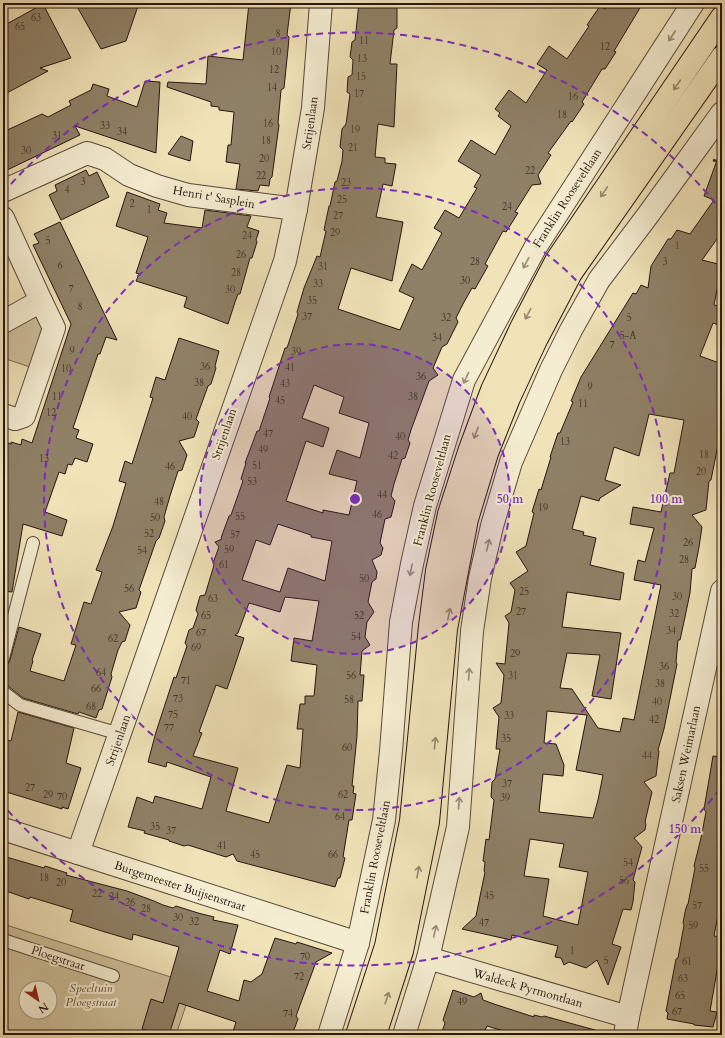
<svg xmlns="http://www.w3.org/2000/svg" width="725" height="1038" font-family="Cardo,serif">
	<style>
		.green { fill: #cec09b; stroke: #7a6b56; fill-rule: evenodd }
		.building { fill: #8f8167; stroke: #261610; fill-rule: evenodd }
		.lines { fill: none; stroke-linecap: round; stroke-linejoin: round }
		.lane-casing { stroke: #58493a; stroke-width: 14 }
		.street-casing { stroke: #58493a; stroke-width: 24 }
		.primary-casing { stroke: #261610; stroke-width: 24 }
		.path { stroke: #261610; stroke-width: 2.5; stroke-dasharray: 3 2; stroke-linecap: butt }
		.lane { stroke: #f5edd1; stroke-width: 12 }
		.street { stroke: #f5edd1; stroke-width: 22 }
		.primary { stroke: #f0e3b8; stroke-width: 22 }
		.oneway { stroke: #988c7a }
		.oneway2 { stroke: #95876c }
		.ring { fill: none; stroke: #7b2cbf; stroke-width: 2; stroke-dasharray: 7 5 }
		.labels { text-anchor: middle; dominant-baseline: central; stroke-width: 4; stroke-linejoin: round; paint-order: stroke }
		.number-label { font-size: 10px; fill: #403126 }
		.street-label { font-size: 12px; fill: #261610; stroke: #f5edd1 }
		.park-label { font-size: 12px; font-style: italic; fill: #58493a; stroke: #f5edd1 }
		.centre { fill: #7b2cbf; stroke: #f5edd1; stroke-width: 2 }
		.ring-label { font-size: 12px; text-anchor: middle; font-weight: bold; fill: #7b2cbf; stroke: #f5edd1; stroke-width: 4; stroke-linejoin: round; paint-order: stroke }
	</style>
	<rect width="100%" height="100%" fill="#f0e3b8"/>
	<filter id="stains"><feTurbulence type="fractalNoise" baseFrequency=".005" numOctaves="4"/><feColorMatrix values="0 0 0 0 .2 0 0 0 0 .09 0 0 0 0 .02 0 0 0 .5 -.17"/></filter>
	<radialGradient id="worn" r=".72"><stop offset=".6" stop-color="#630" stop-opacity="0"/><stop offset="1" stop-color="#630" stop-opacity=".3"/></radialGradient>
	<g class="green">
		<path d="M37,316L45,324L33,368L3,358V332Z"/>
		<path d="M3,924L193,984L176,1035H3ZM26,988H50V1012H26Z"/>
	</g>
	<g class="building">
		<path d="M75,3H139L126,41L101,49Z"/>
		<path d="M249,3H291L287,35L289,37L288,49L284,88L281,90L278,123L279,125L272,177L270,179L269,186L260,185L258,191L236,189L240,164L226,162L228,145H231L234,112L219,110V107L211,106V102L167,87L168,82L206,84L208,56L243,60Z"/>
		<path d="M359,3H397V28L394,30L390,64H397L394,127L378,124L375,157L385,158V163L396,164L392,186L383,184L376,217L403,222L392,281L351,268L338,309L400,330L414,298L399,291L412,264L422,270L442,233L434,228L445,210L459,218L477,188L474,187L481,175L458,161L471,140L495,155L511,126L498,116L500,113L495,109L509,90L526,103L547,70L537,64L549,46L567,59L589,26L587,25L600,6L605,9L609,3H643L614,51L616,52L605,69H602L582,102L584,104L572,122L571,121L548,153L551,155L538,175L541,184L532,185L515,212L518,213L506,232L503,231L485,264L488,266L475,289L472,288L463,304L456,318L458,322L447,344L442,347L433,368L438,375L429,381L411,430L408,440L410,443L405,458L402,459L394,484L391,496L395,501L391,517L385,519L380,543L383,548L381,555L372,560L377,572L376,579L372,582L368,602L374,612L367,622L365,637L370,645L362,651L360,675H364L362,701H358L357,736L352,786H354L353,793L356,794L352,820H349L343,857L345,858L340,878H338L335,887L237,861L233,854L226,857L188,845L184,846L169,841V840L144,833L145,831L128,827L137,797L153,803L155,796L202,809L211,777L167,762L166,767L148,762L156,732L174,677L176,678L187,646L185,643L189,630L193,628L198,614L196,610L200,596L205,595L214,565L213,563L219,547L215,542L222,539L221,538L229,516L231,515L243,481L241,479L246,463H245L257,431H259L270,398L269,397L285,348H287L298,314L297,312L304,288L317,256L320,257L326,231L324,230L329,206H330L335,182L337,181L342,161L343,150L340,147L342,129L346,124L347,117L350,94L347,92L348,77L352,75L353,60L350,57L352,42L355,40ZM314,385L344,397L339,413L369,423L360,458L337,450L329,474L357,481L349,515L323,510V513L286,501L306,441L323,447L329,428L302,418ZM278,524L311,535V537L332,541L325,581L288,568L280,592L242,580L256,540L270,545ZM285,597L319,601L312,641L294,638L291,661L317,665L314,696H305V704H300L297,729H303L300,768L287,765L269,823L226,811L238,768L193,756L202,733L199,732L216,685L227,689L244,638L235,635L238,633L249,603L280,612Z"/>
		<path d="M43,4L71,58L40,68L48,71L3,95V26Z"/>
		<path d="M145,81L160,82L156,153L75,126L80,135L3,172V132L42,114L48,117L71,105L69,101L91,90L93,84L109,89L107,96L137,107Z"/>
		<path d="M181,136L193,141L190,161L168,154Z"/>
		<path d="M720,152H722V232L702,260L722,265L714,305L722,307V326L713,323L700,356L722,364V425L711,480L709,481L706,510L692,515L702,527L699,547L695,568L692,569L690,593L685,617L680,640H678L676,662L677,664L664,729L658,750L659,751L656,776L644,782L652,792L645,822L646,824L645,830L634,838L642,847L633,880L635,882L633,902L631,910L623,909L612,944L621,947L608,985L597,960L586,968L569,962L564,965L561,958L555,957L558,946L512,935L511,940L462,929L476,916L485,872L484,871L485,862L483,861L486,839L489,840L494,800L491,797L492,782L495,779L500,749H496L499,717L493,708L501,703L504,675L496,663L505,664L509,623L505,616L511,612L515,590L510,583L528,571L516,552L526,546L534,513L532,512L539,489L541,490L551,457H550L558,433H560L573,402L571,401L581,377L633,293L636,294L641,285L648,288L651,266L668,239H671L677,230L690,234L714,200L704,196ZM649,414L684,420L674,473H670L661,512L633,507L630,524L654,528L645,562L638,560L634,580L661,585L634,720L623,718L620,732L598,728L572,689L560,688L567,653L600,655L592,696L611,699L621,633L562,627L567,592L620,600L624,573L590,565L596,538L583,535L584,532L572,529L581,496L599,501L600,498L621,485L605,480L614,447L639,456ZM547,711L587,715L576,770L603,775L598,800L593,818L539,812L543,774L563,776L564,765L556,744L544,743ZM530,839L564,844L559,867L588,872L578,925L543,916L549,879L524,876Z"/>
		<path d="M86,170L89,176L97,172L109,197L61,220L49,195L57,191L55,185Z"/>
		<path d="M127,192L160,204L158,210L167,213L164,223L202,228L205,210L251,216L247,227L259,231L256,240L257,242L252,258H250L240,294H238L235,302L228,324L184,307L187,297L136,281L139,274L136,273L148,237L116,226Z"/>
		<path d="M60,222L117,340L106,337L100,354H98L73,428L79,430L76,438L93,444L87,462L75,458L72,465L68,464L65,474L59,472L45,512L67,520L62,536L23,524L12,592L3,591V441L11,444V442L21,445L22,439L32,443L71,324L33,245L39,243L34,234Z"/>
		<path d="M179,338L219,351L215,366L216,368L211,384L208,386L196,419L199,422L194,437L179,441L187,455L182,470L178,471L170,496L164,517L165,521L159,538L156,541L139,590L141,592L136,608L119,612L130,625L125,641L122,642L118,650L111,674L112,677L102,709L99,710L96,718L79,712L78,714L23,698L8,686L3,685V665L8,664L10,660L19,627L41,634L32,660L33,661L30,671L64,681L76,645L71,644L84,602L91,604L102,572L96,570L113,526L126,483L119,481L125,461L132,464L153,398L150,397L156,377L165,380Z"/>
		<path d="M18,712L74,728L66,763L81,768L68,809L62,807V809L3,791V739L11,741Z"/>
		<path d="M713,756L722,757V893L714,936L722,937V958L719,959L710,1011L717,1012L713,1027L694,1025V1024L667,1019L668,1013L666,1011L676,959L678,958L684,925L683,923L685,912L687,905L688,904L695,868L694,866L701,838L706,812L704,809Z"/>
		<path d="M3,856L44,868L45,866L67,873L66,875L127,891L154,901L163,905L173,908L176,906L198,913L214,917L213,920L238,925L230,954L220,950L207,991L239,1001L244,980L251,982L262,974L275,938L296,944L297,942L332,953L316,962L296,1016L298,1019L292,1035H232L236,1022L179,1003L169,1035H155V1033L142,1029L151,999L163,1003L179,947L133,934L132,940L105,932L70,921L73,910L30,897L29,899L3,890Z"/>
		<path d="M453,990L474,997L481,993L483,1000L497,1005L534,1017V1015L542,1017L544,1016L595,1030L594,1035H517L487,1026L483,1035H441L445,1023L443,1020Z"/>
	</g>
	<g class="lines">
		<g class="lane-casing">
			<g id="lane">
				<path d="M3,658L33,543"/>
				<path d="M3,692L20,705L120,734"/>
				<path d="M3,940L113,976"/>
			</g>
		</g>
		<g class="street-casing">
			<g id="street">
				<path d="M3,191L87,153L105,159L129,175L157,186L188,195L296,209"/>
				<path d="M3,218L41,301"/>
				<path d="M3,322L41,301L54,328L24,416L15,419L3,415"/>
				<path d="M3,829L358,943"/>
				<path d="M78,853L285,261L296,209L313,108L321,3"/>
				<path d="M428,958L628,1017"/>
				<path d="M329,1035L358,943L384,820L391,751L401,622L412,564L425,506L464,380L535,248L693,3"/>
				<path d="M404,1035L428,958L458,827L472,631L480,578L492,526L511,462L551,370L571,330L599,280L648,215L722,113"/>
				<path d="M625,1035L628,1017L722,591"/>
			</g>
		</g>
		<g class="primary-casing">
			<g id="primary">
				<path d="M357,1035L386,946L411,821L430,626L437,571L449,514L470,449L492,390L522,326L556,261L722,17"/>
				<path d="M375,1035L402,951L428,822L446,629L467,519L487,453L509,398L535,342L571,273L722,57"/>
			</g>
		</g>
		<path class="path" d="M713,160L722,163"/>
		<use href="#lane" class="lane"/>
		<use href="#street" class="street"/>
		<use href="#primary" class="primary"/>
	</g>
	<defs><path id="oneway-shaft" d="M-6 0H5M1.5-3L5.5 0L1.5 3" fill="none" stroke-width="1.6" stroke-linecap="round" stroke-linejoin="round"/></defs>
	<g class="oneway">
		<use href="#oneway-shaft" transform="translate(672 36) rotate(123)"/>
		<use href="#oneway-shaft" transform="translate(526 263) rotate(118)"/>
		<use href="#oneway-shaft" transform="translate(466 378) rotate(115)"/>
		<use href="#oneway-shaft" transform="translate(488 545) rotate(-77)"/>
		<use href="#oneway-shaft" transform="translate(411 570) rotate(101)"/>
		<use href="#oneway-shaft" transform="translate(469 674) rotate(-86)"/>
		<use href="#oneway-shaft" transform="translate(459 803) rotate(-86)"/>
		<use href="#oneway-shaft" transform="translate(435 931) rotate(-77)"/>
	</g>
	<g class="oneway2">
		<use href="#oneway-shaft" transform="translate(677 85) rotate(124)"/>
		<use href="#oneway-shaft" transform="translate(604 192) rotate(124)"/>
		<use href="#oneway-shaft" transform="translate(528 314) rotate(118)"/>
		<use href="#oneway-shaft" transform="translate(476 433) rotate(110)"/>
		<use href="#oneway-shaft" transform="translate(449 614) rotate(-79)"/>
		<use href="#oneway-shaft" transform="translate(435 743) rotate(-84)"/>
		<use href="#oneway-shaft" transform="translate(418 872) rotate(-79)"/>
		<use href="#oneway-shaft" transform="translate(387 998) rotate(-72)"/>
	</g>
	<circle cx="355" cy="499" r="155" fill="#7b2cbf" fill-opacity=".12"/>
	<g class="ring">
		<circle cx="355" cy="499" r="155"/>
		<circle cx="355" cy="499" r="311"/>
		<path d="M720 789A466 466 0 0 1 3 805M3 193A466 466 0 0 1 720 209"/>
	</g>
	<g class="labels">
		<g class="number-label">
			<text x="36" y="18">63</text>
			<text x="20" y="27">65</text>
			<text x="278" y="34">8</text>
			<text x="364" y="41">11</text>
			<text x="605" y="47">12</text>
			<text x="276" y="52">10</text>
			<text x="362" y="59">13</text>
			<text x="274" y="70">12</text>
			<text x="361" y="77">15</text>
			<text x="272" y="88">14</text>
			<text x="359" y="94">17</text>
			<text x="573" y="97">16</text>
			<text x="562" y="115">18</text>
			<text x="268" y="124">16</text>
			<text x="105" y="126">33</text>
			<text x="355" y="130">19</text>
			<text x="122" y="132">34</text>
			<text x="57" y="136">31</text>
			<text x="266" y="141">18</text>
			<text x="353" y="148">21</text>
			<text x="26" y="151">30</text>
			<text x="264" y="159">20</text>
			<text x="530" y="171">22</text>
			<text x="261" y="176">22</text>
			<text x="83" y="182">3</text>
			<text x="346" y="183">23</text>
			<text x="67" y="190">4</text>
			<text x="342" y="200">25</text>
			<text x="132" y="204">2</text>
			<text x="507" y="207">24</text>
			<text x="149" y="210">1</text>
			<text x="338" y="216">27</text>
			<text x="335" y="233">29</text>
			<text x="247" y="236">24</text>
			<text x="48" y="241">5</text>
			<text x="677" y="246">1</text>
			<text x="241" y="255">26</text>
			<text x="475" y="262">28</text>
			<text x="665" y="262">3</text>
			<text x="60" y="266">6</text>
			<text x="323" y="267">31</text>
			<text x="236" y="273">28</text>
			<text x="465" y="281">30</text>
			<text x="318" y="284">33</text>
			<text x="71" y="289">7</text>
			<text x="230" y="290">30</text>
			<text x="312" y="301">35</text>
			<text x="80" y="307">8</text>
			<text x="307" y="317">37</text>
			<text x="446" y="318">32</text>
			<text x="629" y="318">5</text>
			<text x="628" y="336">5-A</text>
			<text x="437" y="338">34</text>
			<text x="612" y="345">7</text>
			<text x="72" y="351">9</text>
			<text x="296" y="352">39</text>
			<text x="205" y="367">36</text>
			<text x="290" y="368">41</text>
			<text x="66" y="369">10</text>
			<text x="421" y="377">36</text>
			<text x="199" y="383">38</text>
			<text x="285" y="384">43</text>
			<text x="590" y="387">9</text>
			<text x="57" y="397">11</text>
			<text x="413" y="397">38</text>
			<text x="280" y="401">45</text>
			<text x="583" y="404">11</text>
			<text x="51" y="413">12</text>
			<text x="187" y="417">40</text>
			<text x="268" y="434">47</text>
			<text x="400" y="437">40</text>
			<text x="565" y="442">13</text>
			<text x="263" y="450">49</text>
			<text x="704" y="455">18</text>
			<text x="393" y="456">42</text>
			<text x="44" y="459">13</text>
			<text x="257" y="466">51</text>
			<text x="170" y="467">46</text>
			<text x="701" y="472">20</text>
			<text x="252" y="482">53</text>
			<text x="382" y="495">44</text>
			<text x="159" y="502">48</text>
			<text x="543" y="508">19</text>
			<text x="377" y="515">46</text>
			<text x="240" y="517">55</text>
			<text x="155" y="518">50</text>
			<text x="149" y="534">52</text>
			<text x="235" y="535">57</text>
			<text x="688" y="543">26</text>
			<text x="229" y="550">59</text>
			<text x="142" y="551">54</text>
			<text x="684" y="560">28</text>
			<text x="224" y="565">61</text>
			<text x="364" y="579">50</text>
			<text x="129" y="589">56</text>
			<text x="524" y="592">25</text>
			<text x="677" y="597">30</text>
			<text x="213" y="599">63</text>
			<text x="521" y="612">27</text>
			<text x="674" y="614">32</text>
			<text x="206" y="616">65</text>
			<text x="359" y="616">52</text>
			<text x="671" y="631">34</text>
			<text x="201" y="633">67</text>
			<text x="356" y="637">54</text>
			<text x="113" y="639">62</text>
			<text x="196" y="648">69</text>
			<text x="515" y="654">29</text>
			<text x="664" y="667">36</text>
			<text x="101" y="673">64</text>
			<text x="351" y="676">56</text>
			<text x="513" y="676">31</text>
			<text x="186" y="681">71</text>
			<text x="660" y="684">38</text>
			<text x="96" y="689">66</text>
			<text x="178" y="699">73</text>
			<text x="349" y="700">58</text>
			<text x="657" y="702">40</text>
			<text x="91" y="707">68</text>
			<text x="173" y="715">75</text>
			<text x="509" y="716">33</text>
			<text x="654" y="720">42</text>
			<text x="169" y="728">77</text>
			<text x="506" y="739">35</text>
			<text x="347" y="748">60</text>
			<text x="647" y="756">44</text>
			<text x="507" y="784">37</text>
			<text x="30" y="788">27</text>
			<text x="48" y="795">29</text>
			<text x="343" y="795">62</text>
			<text x="62" y="797">70</text>
			<text x="505" y="798">39</text>
			<text x="340" y="817">64</text>
			<text x="155" y="827">35</text>
			<text x="171" y="831">37</text>
			<text x="222" y="846">41</text>
			<text x="255" y="855">45</text>
			<text x="333" y="855">66</text>
			<text x="628" y="863">54</text>
			<text x="704" y="869">55</text>
			<text x="44" y="878">18</text>
			<text x="624" y="881">56</text>
			<text x="61" y="883">20</text>
			<text x="97" y="894">22</text>
			<text x="489" y="896">45</text>
			<text x="114" y="897">24</text>
			<text x="130" y="903">26</text>
			<text x="697" y="906">57</text>
			<text x="146" y="909">28</text>
			<text x="178" y="918">30</text>
			<text x="194" y="922">32</text>
			<text x="484" y="923">47</text>
			<text x="693" y="926">59</text>
			<text x="572" y="951">1</text>
			<text x="305" y="957">70</text>
			<text x="606" y="961">5</text>
			<text x="687" y="962">61</text>
			<text x="299" y="977">72</text>
			<text x="683" y="979">63</text>
			<text x="680" y="996">65</text>
			<text x="462" y="1002">49</text>
			<text x="677" y="1012">67</text>
			<text x="288" y="1014">74</text>
		</g>
		<g class="street-label">
			<text transform="translate(310 123) rotate(-82)">Strijenlaan</text>
			<text transform="translate(214 197) rotate(10)">Henri t' Sasplein</text>
			<text transform="translate(567 198) rotate(-57)">Franklin Rooseveltlaan</text>
			<text transform="translate(224 434) rotate(-71)">Strijenlaan</text>
			<text transform="translate(432 490) rotate(-75)">Franklin Rooseveltlaan</text>
			<text transform="translate(118 740) rotate(-71)">Strijenlaan</text>
			<text transform="translate(686 754) rotate(-78)">Saksen Weimarlaan</text>
			<text transform="translate(375 857) rotate(-79)">Franklin Rooseveltlaan</text>
			<text transform="translate(180 886) rotate(18)">Burgemeester Buijsenstraat</text>
			<text transform="translate(58 958) rotate(18)">Ploegstraat</text>
			<text transform="translate(528 988) rotate(16)">Waldeck Pyrmontlaan</text>
		</g>
		<g class="park-label">
			<text x="91" y="988">Speeltuin<tspan x="91" dy="14">Ploegstraat</tspan></text>
		</g>
	</g>
	<circle cx="355" cy="499" r="6" class="centre"/>
	<g class="ring-label">
		<text x="510" y="503">50 m</text>
		<text x="666" y="503">100 m</text>
		<text x="685" y="833">150 m</text>
	</g>
	<rect width="725" height="1038" fill="none" stroke="#f0e3b8" stroke-width="16"/>
	<rect x="4" y="4" width="717" height="1030" fill="none" stroke="#261610" stroke-width="2"/>
	<rect x="8" y="8" width="709" height="1022" fill="none" stroke="#261610"/>
	<g transform="translate(38 1000) rotate(146)"><circle r="19" fill="#f5edd1" stroke="#a29784"/>
	<path d="M0-3L7 15L0 10L-7 15Z" fill="#8f2418"/>
	<text y="-6" font-size="11" font-weight="bold" text-anchor="middle" fill="#261610">N</text>
	</g>
	<rect width="100%" height="100%" filter="url(#stains)"/>
	<rect width="100%" height="100%" fill="url(#worn)"/>
</svg>
